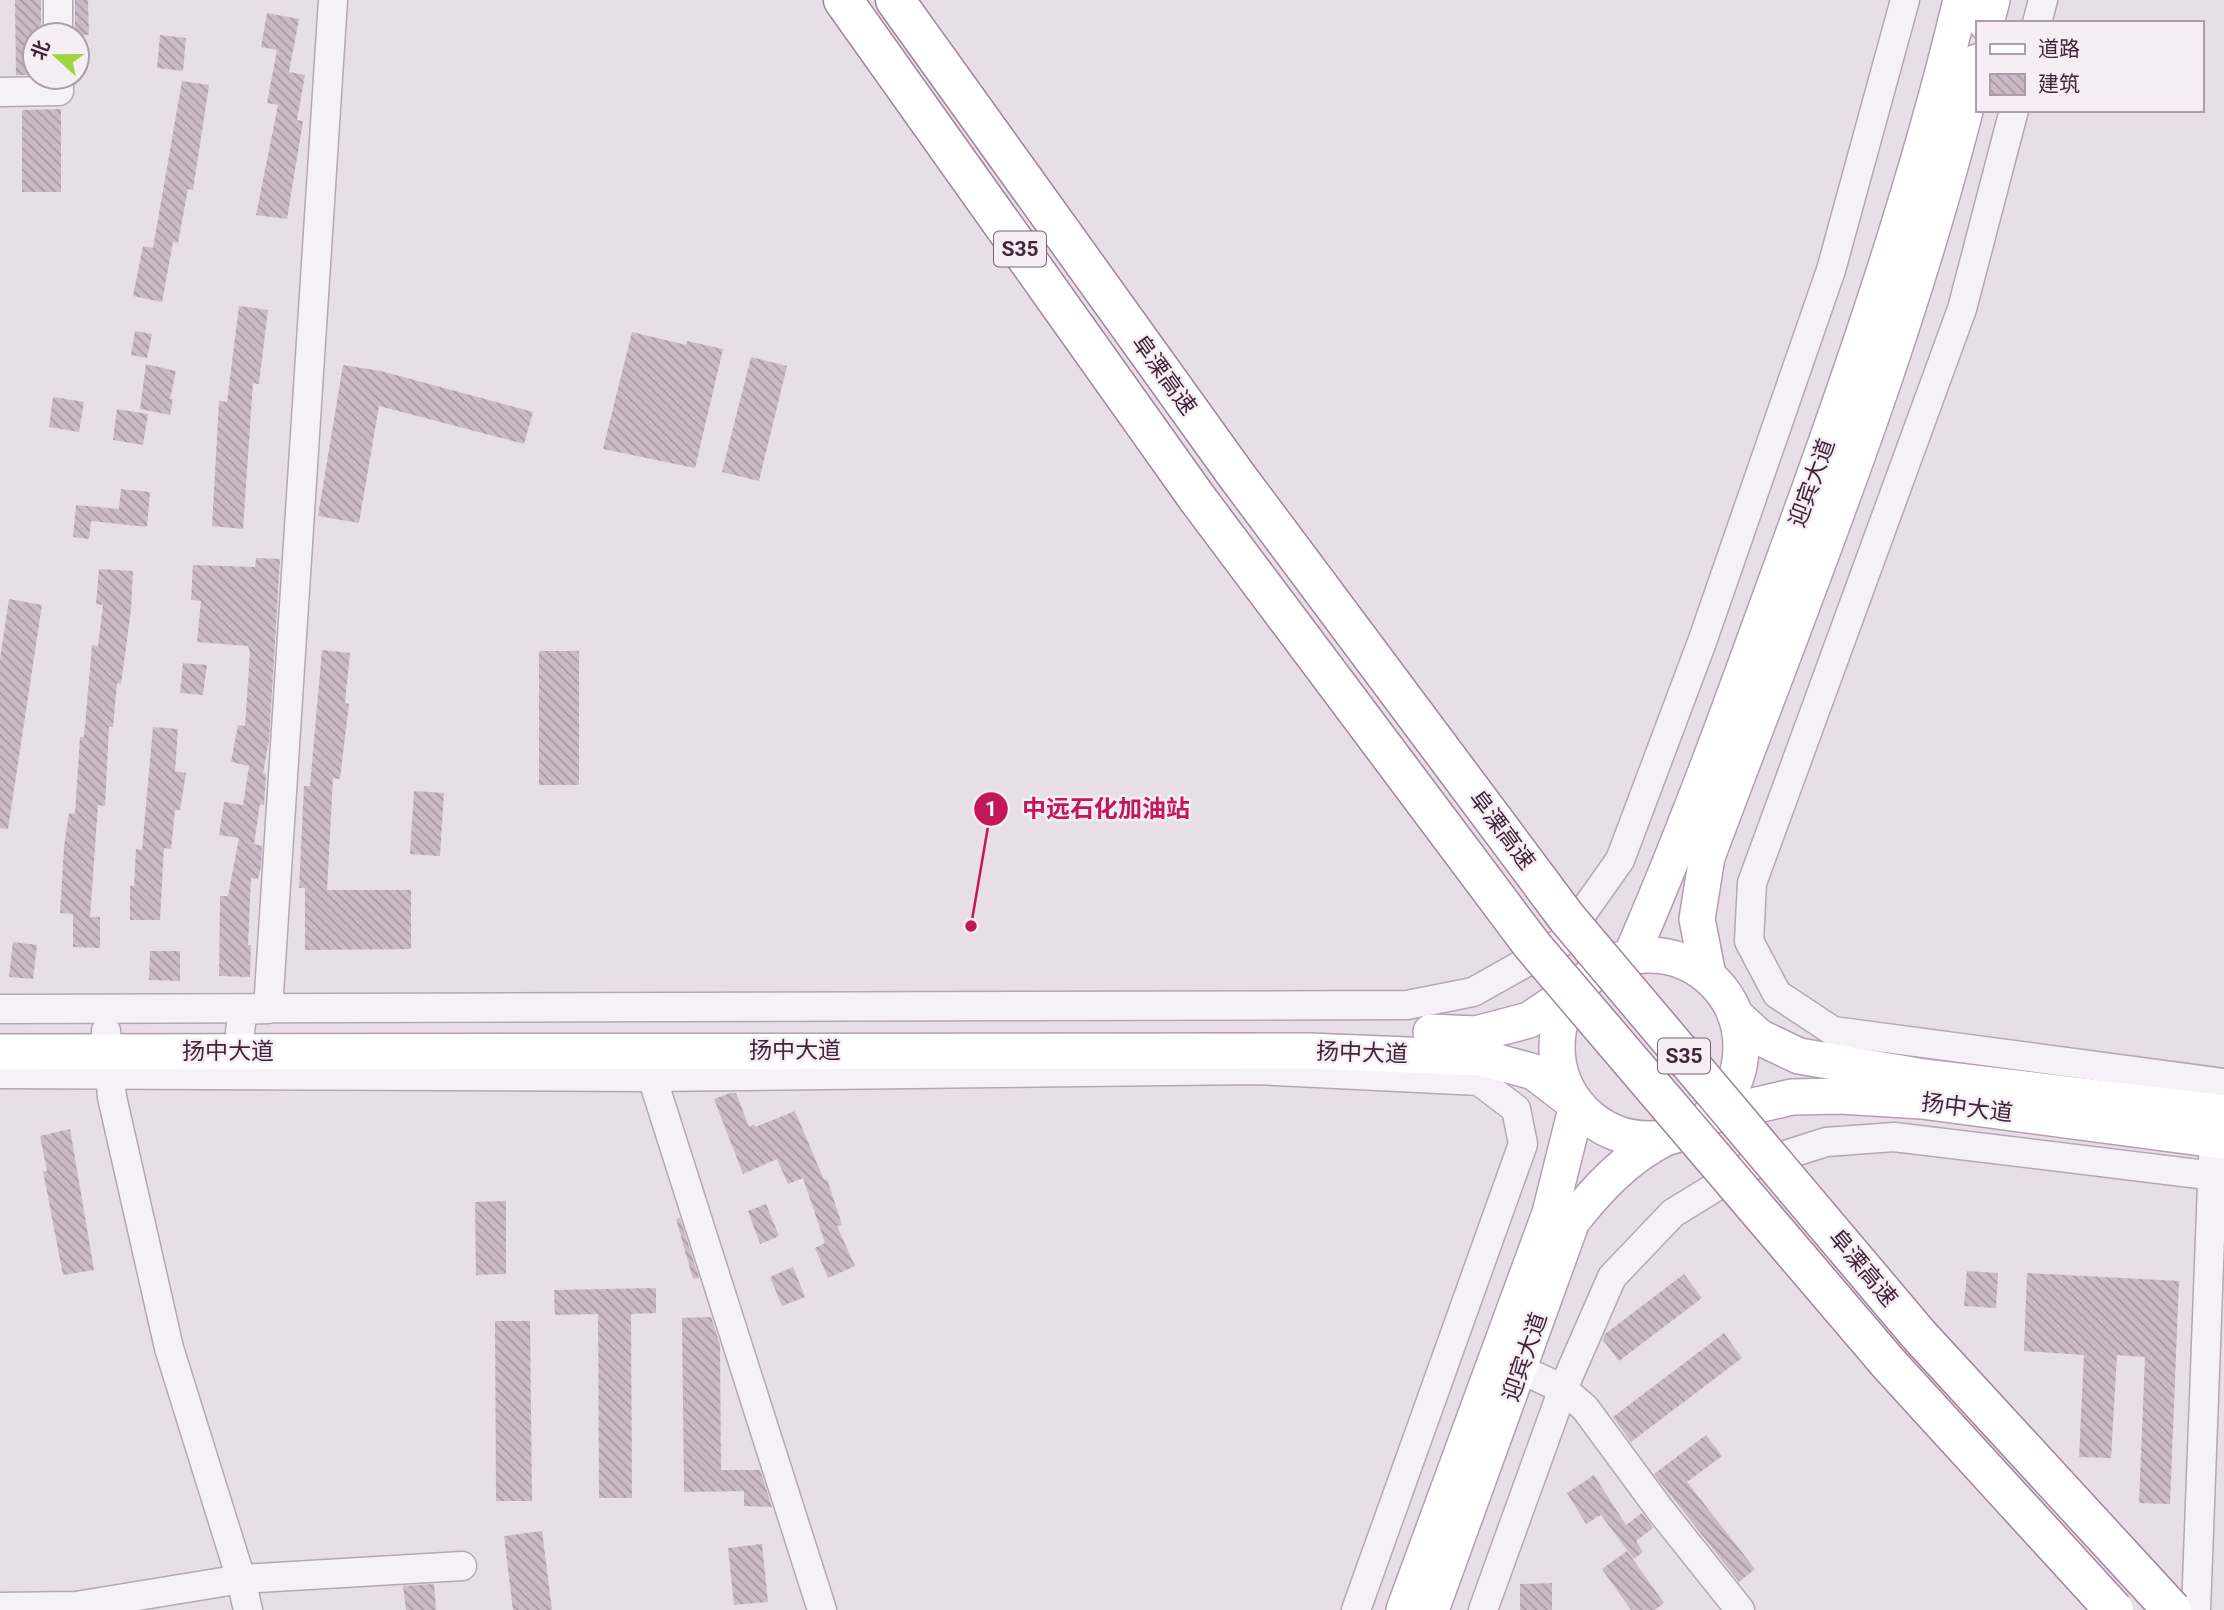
<svg xmlns="http://www.w3.org/2000/svg" width="2224" height="1610" font-family="Roboto,'Noto Sans SC',sans-serif">
	<style>
		.building { fill: url(#building-back-hatch) }
		.lines { fill: none; stroke-linecap: round; stroke-linejoin: round }
		.minor-casing { stroke: #b6a7b4; stroke-width: 31 }
		.major-casing { stroke: #b59db2; stroke-width: 38 }
		.highway-casing { stroke: #a0859c; stroke-width: 41 }
		.minor { stroke: #f6f1f6; stroke-width: 28 }
		.major { stroke: #fff; stroke-width: 35 }
		.highway { stroke: #fff; stroke-width: 38 }
		.highway-bridge-casing { stroke: #a0859c; stroke-width: 41; stroke-linecap: butt }
		.highway-bridge { stroke: #fff; stroke-width: 38 }
		.labels { text-anchor: middle; dominant-baseline: central; stroke-width: 5; stroke-linejoin: round; paint-order: stroke }
		.shield { fill: #f6edf5; stroke: #776274; stroke-width: 2 }
		.shield-label { font-size: 21px; font-weight: bold; fill: #40263c }
		.street-label { font-size: 23px; fill: #40263c; stroke: #f6edf5 }
		.leader { fill: none; stroke: #c2185b; stroke-width: 2.5 }
		.callout-dot { fill: #c2185b; stroke: #f6edf5; stroke-width: 2.5 }
		.mark-label { font-size: 21px; text-anchor: middle; font-weight: bold; fill: #fff }
		.callout-label { font-size: 24px; text-anchor: middle; font-weight: bold; fill: #c2185b; stroke: #f6edf5; stroke-width: 5; stroke-linejoin: round; paint-order: stroke }
	</style>
	<defs>
		<pattern id="building-back-hatch" width="6" height="6" patternUnits="userSpaceOnUse" patternTransform="scale(1.75)"><rect width="6" height="6" fill="#cbbbc9"/><path d="M-1 5l2 2M0 0l6 6M5-1l2 2" fill="none" stroke="#a698a4"/></pattern>
	</defs>
	<rect width="100%" height="100%" fill="#e8dee7"/>
	<g class="building">
		<path d="M15,0H41V35H35V75H16Z"/>
		<path d="M75,0H88L89,35H75Z"/>
		<path d="M267,13L299,19L289,72L305,75L297,120L303,121L287,219L256,215L278,105L267,103L277,50L261,47Z"/>
		<path d="M160,35L186,38L183,71L157,68Z"/>
		<path d="M182,81L209,85L193,190L188,189L178,243L173,242L162,302L133,296L143,246L153,248Z"/>
		<path d="M61,109V192H22V110Z"/>
		<path d="M239,306L268,310L259,384L253,383L243,529L212,526L219,401L227,402Z"/>
		<path d="M135,331L152,334L147,358L131,355Z"/>
		<path d="M632,332L686,345L687,341L723,349L695,468L603,449Z"/>
		<path d="M751,357L787,366L759,481L722,472Z"/>
		<path d="M146,364L176,371L170,399H173L170,415L140,409Z"/>
		<path d="M343,365L381,371L533,412L524,444L379,406L359,523L318,516Z"/>
		<path d="M53,397L84,402L79,432L49,427Z"/>
		<path d="M117,409L148,414L143,445L113,440Z"/>
		<path d="M121,489L150,492L147,527L91,521L89,539L73,537L76,505L119,509Z"/>
		<path d="M256,558L280,559L269,740L263,773L266,774L264,805L260,804L254,844L262,846L261,867L258,879L251,878L248,945H251L250,977L219,976L220,896H228L239,838L219,835L224,802L243,805L249,766L231,762L238,725L245,726L250,652L248,646L197,642L201,601L191,600L193,565L255,567Z"/>
		<path d="M99,569L133,571L131,610L121,684L117,683L113,727H109L105,806L98,805L90,917H100V948L73,947V914L60,913L64,847L69,813L75,814L80,737H84L92,645L98,646L103,605L96,604Z"/>
		<path d="M9,599L42,605L8,829L0,828V659Z"/>
		<path d="M322,650L350,653L345,703L349,704L340,779L333,778L327,890H411V949L305,950V888H299L304,786H310Z"/>
		<rect x="539" y="651" width="40" height="134"/>
		<path d="M183,663L207,665L203,695L180,693Z"/>
		<path d="M153,727L178,729L175,771L186,773L180,810H175L171,849L164,848L160,920H130V886H134L136,849L142,850Z"/>
		<path d="M414,791L444,793L440,856L410,854Z"/>
		<path d="M13,942L37,945L33,979L9,977Z"/>
		<path d="M150,951H180V981L149,980Z"/>
		<path d="M730,1093H736L749,1127L754,1124L755,1127L795,1111L824,1180L827,1179L842,1225L837,1226L855,1266L828,1278L815,1248L825,1243L803,1178L788,1184L777,1159L743,1174L714,1099Z"/>
		<path d="M70,1129L94,1270L63,1275L43,1171H47L40,1136Z"/>
		<path d="M506,1201V1274L476,1275L475,1202Z"/>
		<path d="M766,1204L779,1236L760,1244L748,1211Z"/>
		<path d="M680,1218L699,1278L693,1279L676,1219Z"/>
		<path d="M793,1267L805,1297L782,1306L770,1277Z"/>
		<path d="M1967,1271L1998,1273L1996,1308L1964,1306Z"/>
		<path d="M2027,1273L2179,1281L2170,1504L2139,1503L2145,1357L2117,1355L2111,1458L2079,1457L2084,1355L2024,1351Z"/>
		<path d="M1684,1274L1702,1298L1619,1361L1603,1340L1605,1334Z"/>
		<path d="M656,1288V1313L631,1314L632,1498H599L598,1314L555,1315L554,1290Z"/>
		<path d="M711,1317L720,1345L721,1470H760L772,1507L744,1506V1491L684,1492L682,1318Z"/>
		<path d="M495,1321H530L532,1501H496Z"/>
		<path d="M1724,1333L1742,1358L1631,1442L1613,1417Z"/>
		<path d="M1706,1435L1722,1456L1687,1482L1755,1569L1739,1582L1654,1474Z"/>
		<path d="M1594,1475L1626,1525L1642,1513L1653,1528L1636,1541L1643,1552L1634,1559L1601,1515L1586,1524L1567,1493Z"/>
		<path d="M542,1531L552,1610H513L504,1536Z"/>
		<path d="M762,1544L768,1602L734,1605L728,1548Z"/>
		<path d="M1627,1551L1664,1603L1655,1610H1631L1602,1569Z"/>
		<path d="M1552,1583V1610H1520V1584Z"/>
		<path d="M434,1584L436,1610H406L403,1586Z"/>
	</g>
	<g class="lines">
		<g class="minor-casing">
			<g id="minor">
				<path d="M58,0V35"/>
				<path d="M2037,23L2043,0"/>
				<path d="M0,92L59,91V77"/>
				<path d="M2014,110L1962,309L1752,883L1749,941L1777,994L1833,1031L2224,1083"/>
				<path d="M0,1009L1407,1005L1473,992L1562,942L1620,860L1702,642L1831,270L1905,0"/>
				<path d="M106,1031L112,1097L169,1348L241,1579L248,1610"/>
				<path d="M240,1032L243,1010L268,1009L333,0"/>
				<path d="M0,1074L652,1077L1256,1070L1479,1081L1516,1109L1523,1144L1356,1610"/>
				<path d="M652,1077L822,1610"/>
				<path d="M1520,1369L1563,1389L1585,1408L1661,1511L1740,1610"/>
				<path d="M0,1607L76,1606L241,1579L462,1566"/>
				<path d="M1483,1610L1563,1389L1612,1277L1673,1213L1748,1167L1826,1142L1894,1137L2224,1177"/>
				<path d="M2196,1610L2213,1158"/>
			</g>
		</g>
		<g class="major-casing">
			<g id="major">
				<path d="M1986,23L1992,0"/>
				<circle cx="1649" cy="1047" r="92"/>
				<path d="M1631,956C1687,828 1734,697 1782,565C1850,379 1915,193 1961,0"/>
				<path d="M1708,975L1697,919L1707,857C1805,595 1913,334 1977,62"/>
				<path d="M1736,1016L1759,1037L1799,1056L1924,1077L2224,1113"/>
				<path d="M1431,1032L1476,1034L1529,1020L1577,988"/>
				<path d="M0,1052L1308,1051L1483,1058L1534,1072L1577,1105L1550,1213L1404,1610"/>
				<path d="M1710,1116L1792,1097L1841,1096L1922,1101L2224,1141"/>
				<path d="M1431,1610L1572,1221C1599,1187 1626,1158 1665,1138"/>
			</g>
		</g>
		<g class="highway-casing">
			<g id="highway">
				<path d="M843,0L1197,498"/>
				<path d="M895,0L1234,472"/>
			</g>
		</g>
		<use href="#minor" class="minor"/>
		<use href="#major" class="major"/>
		<use href="#highway" class="highway"/>
		<g class="highway-bridge-casing">
			<g id="highway-bridge">
				<path d="M1234,472L1567,918L1919,1335L2172,1610"/>
				<path d="M1197,498L1532,945L1889,1364L2114,1610"/>
			</g>
		</g>
		<use href="#highway-bridge" class="highway-bridge"/>
	</g>
	<g class="labels">
		<g class="shield">
			<rect x="994" y="231.5" width="52" height="35" rx="5"/>
			<rect x="1658" y="1038.5" width="52" height="35" rx="5"/>
		</g>
		<g class="shield-label">
			<text x="1020" y="249">S35</text>
			<text x="1684" y="1056">S35</text>
		</g>
		<g class="street-label">
			<text transform="translate(1164 375) rotate(54)">阜溧高速</text>
			<text transform="translate(1812 483) rotate(-70)">迎宾大道</text>
			<text transform="translate(1502 830) rotate(53)">阜溧高速</text>
			<text x="795" y="1050">扬中大道</text>
			<text x="228" y="1051">扬中大道</text>
			<text transform="translate(1362 1053) rotate(2)">扬中大道</text>
			<text transform="translate(1967 1108) rotate(7)">扬中大道</text>
			<text transform="translate(1863 1268) rotate(50)">阜溧高速</text>
			<text transform="translate(1525 1357) rotate(-71)">迎宾大道</text>
		</g>
	</g>
	<path class="leader" d="M971 926L991 809"/>
	<g class="callout-dot">
		<circle cx="971" cy="926" r="7"/>
		<circle cx="991" cy="809" r="18"/>
	</g>
	<g class="mark-label">
		<text x="991" y="816">1</text>
	</g>
	<g class="callout-label">
		<text x="1106" y="817">中远石化加油站</text>
	</g>
	<rect x="1976" y="21" width="228" height="91" fill="#f6edf5" stroke="#ad9dab" stroke-width="2"/>
	<rect x="1990" y="44" width="35" height="10" fill="#ffffff" stroke="#ad9dab" stroke-width="2"/>
	<text x="2038" y="56" font-size="21" fill="#40263c">道路</text>
	<rect x="1990" y="74" width="35" height="21" fill="url(#building-back-hatch)" stroke="#ad9dab" stroke-width="2"/>
	<text x="2038" y="91" font-size="21" fill="#40263c">建筑</text>
	<g transform="translate(56 56) rotate(291)"><circle r="33" fill="#f6edf5" stroke="#ad9dab" stroke-width="2"/>
	<path d="M0-5L12 26L0 18L-12 26Z" fill="#9ed43c"/>
	<text y="-10" font-size="19" font-weight="bold" text-anchor="middle" fill="#40263c">北</text>
	</g>
</svg>
